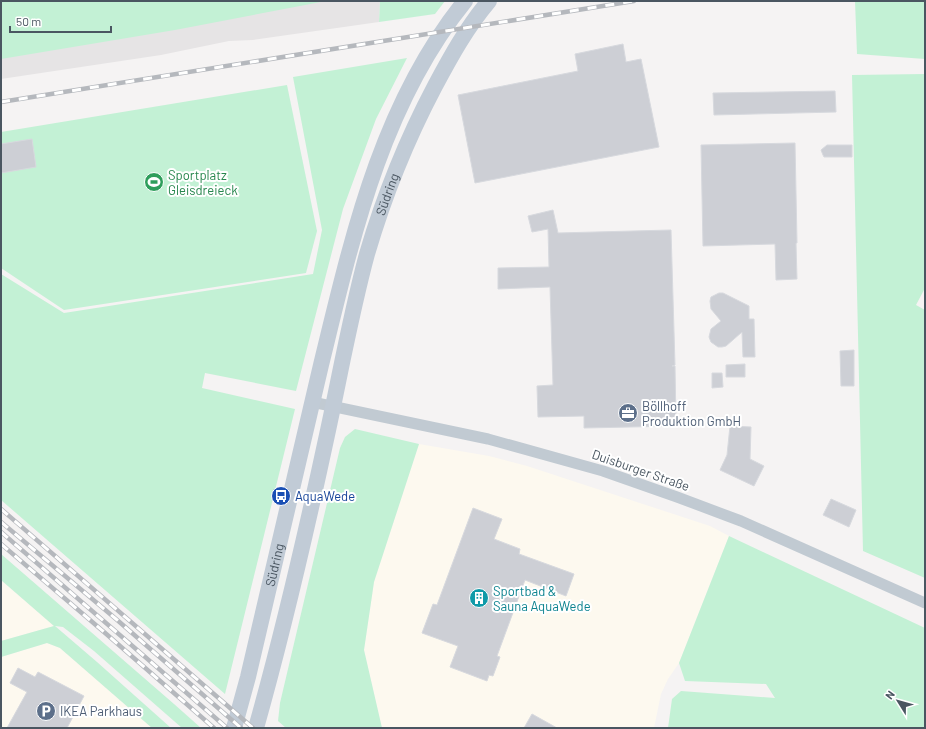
<svg xmlns="http://www.w3.org/2000/svg" width="926" height="729" font-family="Barlow,sans-serif">
	<style>
		.commercial { fill: #fdf9ef }
		.education { fill: #e6e4e5 }
		.green { fill: #c3f1d5 }
		.building { fill: #cdcfd5; stroke: #d7d9de }
		.lines { fill: none; stroke-linecap: round; stroke-linejoin: round }
		.minor { stroke: #c1cad2; stroke-width: 11 }
		.secondary { stroke: #c1cbd6; stroke-width: 16 }
		.rail-casing { stroke: #b5b8bd; stroke-width: 4.5 }
		.rail { stroke: #fff; stroke-width: 3; stroke-dasharray: 9; stroke-linecap: butt }
		.labels { text-anchor: middle; dominant-baseline: central; stroke-width: 4; stroke-linejoin: round; paint-order: stroke }
		.leisure-label { font-size: 13px; fill: #27864d; stroke: #fff; text-anchor: start }
		.street-label { font-size: 13px; fill: #4a5661; stroke: #fff }
		.service-label { font-size: 13px; fill: #4e5e75; stroke: #fff; text-anchor: start }
		.transit-label { font-size: 13px; fill: #164399; stroke: #fff; text-anchor: start }
		.culture-label { font-size: 13px; fill: #0d838f; stroke: #fff; text-anchor: start }
	</style>
	<rect width="100%" height="100%" fill="#f5f3f3"/>
	<g class="commercial">
		<path d="M419,444L489,456L527,466L710,526L729,536L679,663L668,679L661,694L654,728H382L364,650L374,582Z"/>
		<path d="M1,580L54,626L1,641Z"/>
		<path d="M47,643L60,648L152,728H1V657Z"/>
	</g>
	<path class="education" d="M1,1H380L379,22L253,40L229,41L161,55L1,79Z"/>
	<g class="green">
		<path d="M1,1H326L175,30L1,59Z"/>
		<path d="M380,1H445L435,14L379,22Z"/>
		<path d="M855,1H925V59L857,54Z"/>
		<path d="M407,58L376,119L343,209L296,391L205,373L202,388L295,409L225,694L1,500V274L64,313L313,274L322,230L293,77Z"/>
		<path d="M925,74V288L916,305L925,310V578L863,551L852,75Z"/>
		<path d="M287,85L317,231L306,273L64,310L1,268V132Z"/>
		<path d="M355,429L419,444L374,582L364,650L382,728H286L278,721L280,703L340,448L345,437Z"/>
		<path d="M729,536L925,628V728H668L672,699L681,691L775,698L766,684L685,681L679,663Z"/>
		<path d="M1,554L174,704L201,728H182L94,651L63,627L55,626L97,662L171,728H152L60,648L47,643L1,657V641L54,626L1,580Z"/>
	</g>
	<g class="building">
		<path d="M623,44L626,62L641,59L659,147L475,183L458,95L578,71L575,54Z"/>
		<path d="M835,91L836,112L714,115L713,93Z"/>
		<path d="M32,139L36,167L1,173V144Z"/>
		<path d="M795,143L797,243H796L797,279L776,280L775,244L703,246L701,145Z"/>
		<path d="M827,145H852V157H824L823,155L821,150Z"/>
		<path d="M553,210L558,233L671,230L675,365L672,366H675L676,426L584,428V416L538,417L537,386L553,385L550,287L498,289V268L549,267L548,229L532,232L528,216Z"/>
		<path d="M719,293H723L749,306V319H754L755,357H743L742,332L726,346L722,347H718L711,342L709,337L711,329L721,321L711,309L710,301L711,297Z"/>
		<path d="M854,350V386H841L840,351Z"/>
		<path d="M745,364V377H726V365Z"/>
		<path d="M712,373H722L723,387L712,388Z"/>
		<path d="M730,426L751,427L750,459L764,466L754,486L720,470L727,455Z"/>
		<path d="M831,499L856,510L849,527L823,515Z"/>
		<path d="M473,508L502,519L494,539L520,549L519,554L574,574L566,596L525,580L497,656L500,657L493,676L489,675L487,681L450,667L458,646L422,633L433,604L437,605Z"/>
		<path d="M18,668L35,677L38,672L84,696L67,728H7L27,692L10,683Z"/>
		<path d="M532,714L557,728H524Z"/>
	</g>
	<g class="lines">
		<path class="minor" d="M312,402L488,439L603,471L677,497L741,521L925,603"/>
		<g class="secondary">
			<path id="s1" d="M234,728L248,677C273,573 296,469 321,365C352,238 381,105 465,1"/>
			<path id="s2" d="M256,728C283,632 306,533 327,435C340,375 351,313 367,254C384,196 407,139 435,86C451,56 467,27 489,1"/>
		</g>
		<g class="rail-casing">
			<g id="rail">
				<path d="M1,102L634,1"/>
				<path d="M1,509L253,728"/>
				<path d="M1,522L116,619L241,728"/>
				<path d="M1,532L227,728"/>
				<path d="M1,544L104,632L214,728"/>
			</g>
		</g>
		<use href="#rail" class="rail"/>
	</g>
	<defs>
		<g id="stadium-disc" transform="scale(1)"><circle r="9.5" fill="#2e9e5b" stroke="#fff"/><path d="M0-5a6.5 5 0 1 0 0 10a6.5 5 0 1 0 0-10ZM-3.5-1.8h7v3.6h-7Z" fill="#fff"/></g>
		<g id="office-disc" transform="scale(1)"><circle r="9.5" fill="#5c6f8a" stroke="#fff"/><path d="M-6-3h4V-5.5h4V-3h4V5H-6ZM-1-4.5V-3h2v-1.5ZM-6 0V1H6V0Z" fill="#fff"/></g>
		<g id="bus-disc" transform="scale(1)"><circle r="9.5" fill="#1a4fb4" stroke="#fff"/><path d="M-5-6H5V4H4V6H2V4H-2V6H-4V4H-5ZM-3.5-4V0h7V-4ZM-3.5 1.2v1.5H-2V1.2ZM2 1.2v1.5H3.5V1.2Z" fill="#fff"/></g>
		<g id="building-disc" transform="scale(1)"><circle r="9.5" fill="#0f9aa8" stroke="#fff"/><path d="M-4-6H4V6H1V3H-1V6H-4ZM-2.5-4.3h1.7v1.8h-1.7ZM.8-4.3h1.7v1.8H.8ZM-2.5-1h1.7V.8h-1.7ZM.8-1h1.7V.8H.8Z" fill="#fff"/></g>
		<g id="parking-disc" transform="scale(1)"><circle r="9.5" fill="#5c6f8a" stroke="#fff"/><path d="M-3.5-5.5H1a3.5 3.5 0 0 1 0 7H-1V5.5H-3.5ZM-1-3.4V-.6H.8a1.4 1.4 0 0 0 0-2.8Z" fill="#fff"/></g>
	</defs>
	<g fill-rule="evenodd">
		<use href="#stadium-disc" x="154" y="182"/>
		<use href="#office-disc" x="628" y="413"/>
		<use href="#bus-disc" x="281" y="496"/>
		<use href="#building-disc" x="479" y="598"/>
		<use href="#parking-disc" x="46" y="711"/>
	</g>
	<g class="labels">
		<g class="leisure-label">
			<text x="168" y="175">Sportplatz<tspan x="168" dy="15">Gleisdreieck</tspan></text>
		</g>
		<g class="street-label">
			<text stroke="none"><textPath href="#s2" startOffset="550">Südring</textPath></text>
			<text transform="translate(641 470) rotate(19)">Duisburger Straße</text>
			<text stroke="none"><textPath href="#s1" startOffset="168">Südring</textPath></text>
		</g>
		<g class="service-label">
			<text x="642" y="406">Böllhoff<tspan x="642" dy="15">Produktion GmbH</tspan></text>
			<text x="60" y="711">IKEA Parkhaus</text>
		</g>
		<g class="transit-label">
			<text x="295" y="496">AquaWede</text>
		</g>
		<g class="culture-label">
			<text x="493" y="591">Sportbad &amp;<tspan x="493" dy="15">Sauna AquaWede</tspan></text>
		</g>
	</g>
	<rect width="926" height="729" fill="none" stroke="#4a5661" stroke-width="4"/>
	<g transform="translate(898 701) rotate(307)" stroke="#ffffff" stroke-width="3" paint-order="stroke">
	<path d="M0-3L7 15L0 10L-7 15Z" fill="#4a5661"/>
	<text y="-6" font-size="11" font-weight="bold" text-anchor="middle" fill="#4a5661">N</text>
	</g>
	<path d="M10 26v6h101v-6" fill="none" stroke="#4a5661" stroke-width="2"/>
	<text x="16" y="26" font-size="12" fill="#4a5661" stroke="#ffffff" stroke-width="3" paint-order="stroke">50 m</text>
</svg>
